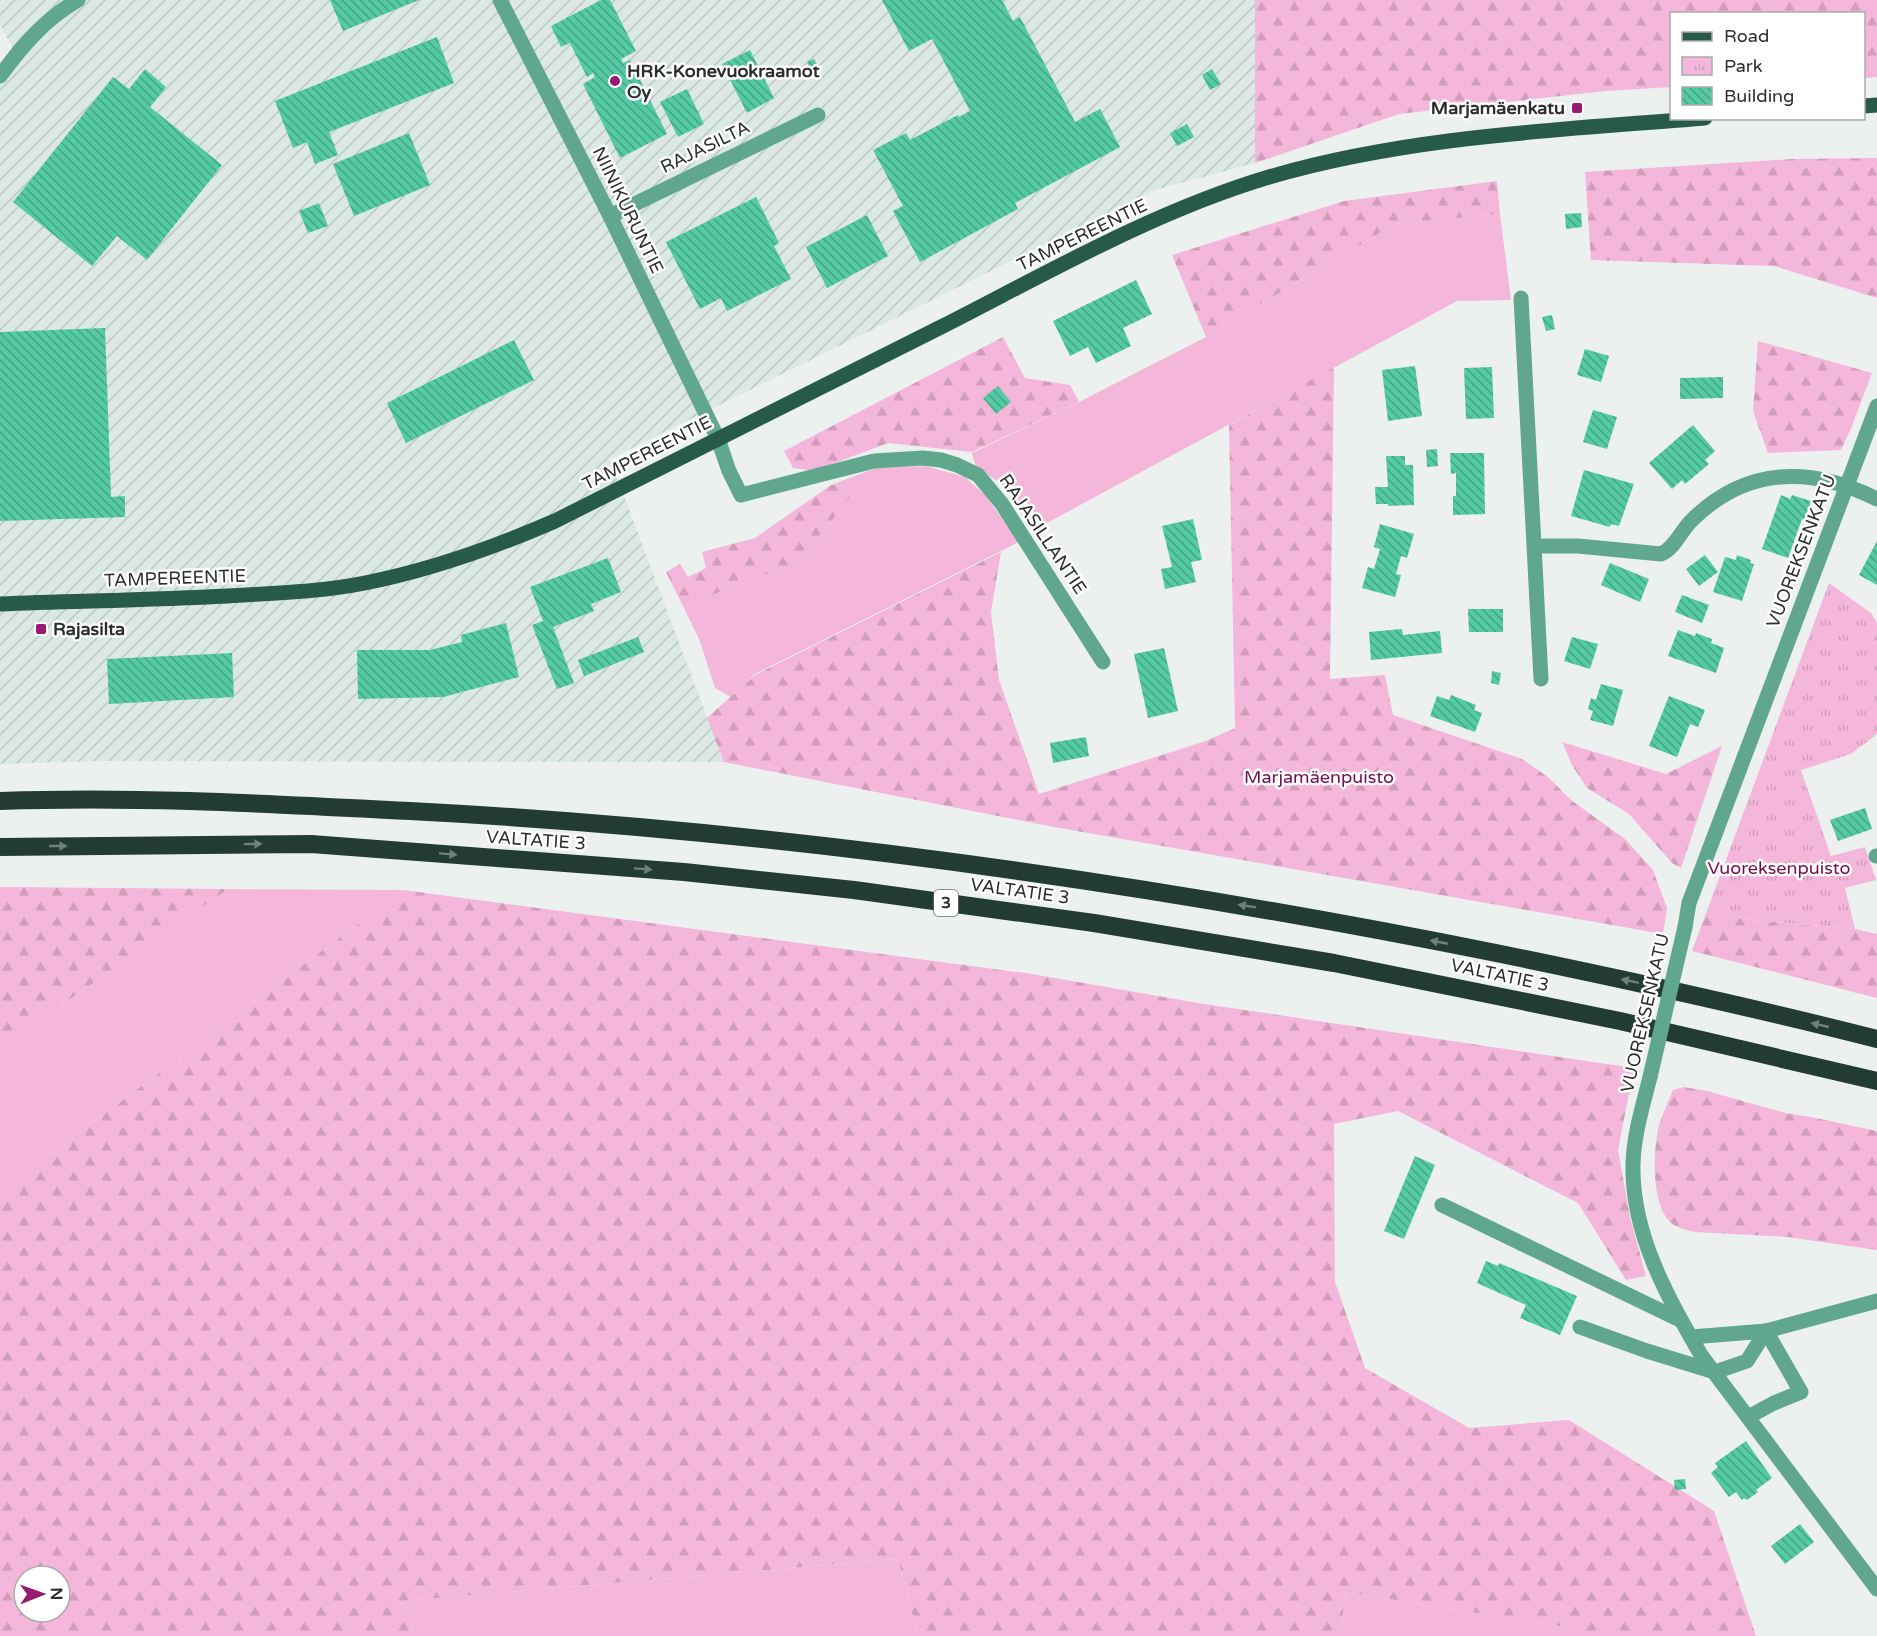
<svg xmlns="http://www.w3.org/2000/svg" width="1877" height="1636" font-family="'Varela Round',sans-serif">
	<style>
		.industrial { fill: url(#industrial-furrows) }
		.grass { fill: #f4b6da }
		.forest { fill: url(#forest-firs); fill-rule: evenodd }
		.park { fill: url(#park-tufts) }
		.building { fill: url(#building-back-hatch) }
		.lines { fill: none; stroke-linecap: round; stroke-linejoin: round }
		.minor { stroke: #60a78e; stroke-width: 15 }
		.major { stroke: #285a49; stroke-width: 15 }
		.highway { stroke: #233c33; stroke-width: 18 }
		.minor-bridge { stroke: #60a78e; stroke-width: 15 }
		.oneway { fill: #70807a }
		.poi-dot { fill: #971a73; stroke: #fff; stroke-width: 2 }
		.labels { text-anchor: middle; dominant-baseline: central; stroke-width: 5; stroke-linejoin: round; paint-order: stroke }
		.shield { fill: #fff; stroke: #6b6d6c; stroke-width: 1.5 }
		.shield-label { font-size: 16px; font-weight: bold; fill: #2c2e2d }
		.poi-label { font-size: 18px; font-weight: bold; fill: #2c2e2d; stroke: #fff; text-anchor: start }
		.street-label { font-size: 18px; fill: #2c2e2d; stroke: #fff }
		.park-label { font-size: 18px; fill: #730e56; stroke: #fff }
	</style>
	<defs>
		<pattern id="industrial-furrows" width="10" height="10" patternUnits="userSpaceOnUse" patternTransform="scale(1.5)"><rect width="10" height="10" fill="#dbe8e3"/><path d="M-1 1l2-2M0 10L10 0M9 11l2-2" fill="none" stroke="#bcc7c3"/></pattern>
		<pattern id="forest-firs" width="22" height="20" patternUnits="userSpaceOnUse" patternTransform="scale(1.5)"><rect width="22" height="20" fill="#f4b6da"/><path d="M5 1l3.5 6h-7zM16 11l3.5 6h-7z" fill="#d19dbb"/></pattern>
		<pattern id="park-tufts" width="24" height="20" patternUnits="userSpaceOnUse" patternTransform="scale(1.5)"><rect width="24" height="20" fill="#f4b6da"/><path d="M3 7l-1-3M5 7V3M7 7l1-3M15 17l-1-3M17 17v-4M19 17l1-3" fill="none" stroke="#d19dbb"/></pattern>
		<pattern id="building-back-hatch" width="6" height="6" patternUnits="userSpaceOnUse" patternTransform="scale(1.5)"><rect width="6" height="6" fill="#54caa5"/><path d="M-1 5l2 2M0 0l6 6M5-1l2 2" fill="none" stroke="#46a487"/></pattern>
	</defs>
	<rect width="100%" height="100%" fill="#ecf1ef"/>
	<path class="industrial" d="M0,0H1255V163L1155,190L610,459L724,762L96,761L0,764V76L16,54L0,25Z"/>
	<g class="grass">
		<path d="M1500,214L1511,300L1457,301L1034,530L1006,487L976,467L972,453L1079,402L1206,337L1395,224Z"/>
		<path d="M926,466L965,477L985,495L1019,542L755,674L731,697L715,688L699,639L683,606L799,562L859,486L831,485L876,468Z"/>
		<path d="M228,889L403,890L0,1192V1048Z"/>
		<path d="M898,1559L918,1636H415L402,1601Z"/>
		<path d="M1345,1592L1571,1628L1572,1636H1341Z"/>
	</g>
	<g class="forest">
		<path d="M1255,0H1877V77L1864,78V14H1672L1671,87L1606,91L1399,114L1255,163Z"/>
		<path d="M1877,158V298L1774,266L1591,260L1585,172L1792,159Z"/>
		<path d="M1497,181L1500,214L1395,224L1206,337L1172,255L1344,201Z"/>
		<path d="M1003,337L1025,378L1070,385L1079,402L972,452L888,443L814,471L793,468L784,451Z"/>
		<path d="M1758,341L1872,373L1852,426L1841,450L1768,453L1753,411Z"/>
		<path d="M1334,367L1330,679L1385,675L1393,715L1522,759L1548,777L1571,800L1625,839L1653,870L1667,908L1663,934L1054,827L724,762L707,718L755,675L1001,552L991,612L999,680L1039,794L1206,741L1235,728L1229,425Z"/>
		<path d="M831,485L859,486L799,562L683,606L666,572L680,564L688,577L706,568L702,552L755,538Z"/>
		<path d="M1562,742L1666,774L1722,746L1681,868L1672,863L1629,814L1587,788L1572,765Z"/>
		<path d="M0,887L228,889L0,1048Z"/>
		<path d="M403,890L1032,974L1204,1004L1634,1068L1618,1150L1630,1217L1646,1276L1626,1280L1578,1203L1398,1111L1334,1124L1335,1282L1365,1368L1469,1428L1569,1420L1714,1511L1756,1636H1572L1571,1628L1345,1592L1341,1636H918L898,1559L402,1601L415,1636H0V1192ZM24,1576H60V1612H24Z"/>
		<path d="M1705,916L1855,929L1877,934V998L1692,951Z"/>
		<path d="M1684,1087L1707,1091L1785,1113L1811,1117L1877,1131V1250L1787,1237L1695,1232C1686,1230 1676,1228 1669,1221C1651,1201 1653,1150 1659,1125C1663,1113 1668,1102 1673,1090Z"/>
	</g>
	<path class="park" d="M1829,583L1871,613L1877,623V734L1851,754L1801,770L1831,856L1865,847L1876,880L1845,888L1855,929L1705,916Z"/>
	<g class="building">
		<path d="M330,0H419L343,31Z"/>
		<path d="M601,0H610L636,51L621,59L623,63L630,60L667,134L620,158L583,84L595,77L593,73L587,77L570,43L561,47L551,26Z"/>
		<path d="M882,0H1002L1013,21L1020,17L1075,122L1100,109L1120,147L1015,203L1018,209L920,262L893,211L903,206L873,150L906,133L910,140L958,115L959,117L970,111L932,39L909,51Z"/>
		<path d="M437,37L454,83L329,132L338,155L315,164L307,142L293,148L275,101Z"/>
		<path d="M750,50L774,98L747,113L722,64Z"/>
		<path d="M814,59L820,70L813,73L807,62Z"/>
		<path d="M145,69L166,87L150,107L222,165L147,260L117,236L92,266L13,202L113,77L129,89Z"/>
		<path d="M1212,69L1221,84L1210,90L1202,75Z"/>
		<path d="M687,89L704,124L678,137L660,102Z"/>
		<path d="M1187,124L1194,137L1177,146L1170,133Z"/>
		<path d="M409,133L430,185L354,216L333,164Z"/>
		<path d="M756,197L779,243L774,246L791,279L727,311L721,298L700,309L666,242Z"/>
		<path d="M319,203L328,226L308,233L299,211Z"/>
		<path d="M1581,213L1582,227L1566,229L1565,214Z"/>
		<path d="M867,215L888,256L827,288L806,247Z"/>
		<path d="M1136,280L1152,314L1123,328L1131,346L1096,363L1088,347L1070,356L1053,321Z"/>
		<path d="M1552,315L1555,329L1546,331L1542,317Z"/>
		<path d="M105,328L111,497L125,496V517L0,521V332Z"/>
		<path d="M514,340L534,380L406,443L387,403Z"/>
		<path d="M1585,349L1609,356L1601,382L1577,375Z"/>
		<path d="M1415,366L1422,416L1388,421L1382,370Z"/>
		<path d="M1492,367L1494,418L1466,419L1464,368Z"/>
		<path d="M1723,377V398L1680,399V378Z"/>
		<path d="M998,386L1011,402L996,414L983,398Z"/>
		<path d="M1593,410L1617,417L1607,449L1583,442Z"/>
		<path d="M1693,425L1715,451L1705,460L1709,464L1685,484L1682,480L1672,489L1649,463Z"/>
		<path d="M1437,449L1438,466L1427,467L1426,450Z"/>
		<path d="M1450,453H1484L1485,514L1453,515V496H1456V473L1451,474Z"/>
		<path d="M1386,456H1405V465H1413L1414,505L1388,506V504H1376L1375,487H1388Z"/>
		<path d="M1584,470L1634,484L1619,526L1611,524L1610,527L1571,516Z"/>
		<path d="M1781,495L1790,499L1792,495L1811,501L1804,520L1802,519L1788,558L1762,549Z"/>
		<path d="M1193,519L1202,560L1191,562L1196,582L1165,589L1161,569L1172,567L1162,526Z"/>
		<path d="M1380,524L1414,534L1407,558L1401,556L1396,574L1401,575L1395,597L1362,588L1368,567L1374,569L1380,549L1374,547Z"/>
		<path d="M1877,541V585L1859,575Z"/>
		<path d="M1705,555L1718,572L1699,586L1686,569Z"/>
		<path d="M1737,555L1751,560L1750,563L1754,564L1742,601L1713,592L1725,557L1736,560Z"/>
		<path d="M608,558L621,592L591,604L594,611L553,627L574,683L557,689L532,625L543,621L530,587Z"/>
		<path d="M1610,563L1649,579L1640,602L1601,585Z"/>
		<path d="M1682,595L1709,605L1702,623L1675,612Z"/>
		<path d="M1468,609H1503V632H1469Z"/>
		<path d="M506,623L519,677L443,697L358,699L357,650H430L462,642L461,635Z"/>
		<path d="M1402,629L1403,635L1440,631L1442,653L1371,660L1369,632Z"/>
		<path d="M1678,630L1695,636L1696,633L1712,639L1711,643L1724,648L1716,673L1668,656Z"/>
		<path d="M638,637L644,652L584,676L578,660Z"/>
		<path d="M1572,637L1598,644L1590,669L1564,661Z"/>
		<path d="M1164,648L1178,711L1148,718L1134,654Z"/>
		<path d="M232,653L234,697L109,704L107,659Z"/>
		<path d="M1492,671L1501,673L1499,685L1491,683Z"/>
		<path d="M1601,684L1623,690L1613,726L1590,720L1593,711L1588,709L1591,698L1596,700Z"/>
		<path d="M1451,695L1476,705L1474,710L1482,713L1475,732L1430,716L1437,696L1449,700Z"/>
		<path d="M1669,696L1705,710L1698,727L1690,724L1677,757L1649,746Z"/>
		<path d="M1086,737L1089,756L1053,763L1050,743Z"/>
		<path d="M1865,808L1872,829L1838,841L1830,820Z"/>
		<path d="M1415,1156L1435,1165L1404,1239L1384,1231Z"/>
		<path d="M1486,1261L1498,1266L1499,1263L1577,1296L1560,1335L1520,1318L1526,1305L1477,1283Z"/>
		<path d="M1746,1441L1772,1478L1756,1490L1758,1492L1747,1500L1744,1498L1742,1500L1736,1492L1729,1497L1711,1473L1718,1467L1715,1463Z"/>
		<path d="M1685,1479L1686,1489L1675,1490L1674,1480Z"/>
		<path d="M1800,1524L1814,1542L1785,1564L1771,1546Z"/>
	</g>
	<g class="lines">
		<g class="minor">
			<path d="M500,0L610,216L718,439L729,471L741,495L874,461L923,458L941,460L957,465L978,475L1002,504L1103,662"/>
			<path d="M0,76C22,46 45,19 78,0"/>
			<path d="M610,216L818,115"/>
			<path d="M1521,298L1541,679"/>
			<path d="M1535,546H1578L1661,554C1674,549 1681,531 1691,521C1746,466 1811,466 1877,499"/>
			<path d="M1876,856H1877"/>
			<path d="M1685,927L1689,903L1877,406"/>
			<path d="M1650,1077C1643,1105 1634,1134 1633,1163C1631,1233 1667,1296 1701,1355L1877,1589"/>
			<path d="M1442,1205L1680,1320"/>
			<path d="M1580,1327L1647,1351L1715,1372L1747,1361L1766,1331L1877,1301"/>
			<path d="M1691,1337L1766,1331L1801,1392L1774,1403L1748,1417"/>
		</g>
		<g class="major">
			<path d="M1864,106L1877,105"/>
			<path d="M0,604C76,601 152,600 228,596C274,593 320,592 365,583C431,570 493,548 555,521C684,456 814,392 943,326C1049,272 1155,211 1269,177C1408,136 1561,130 1705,118"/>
		</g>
		<g class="highway">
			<path d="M0,801C137,796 273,804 410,811C775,830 1137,881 1496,953C1623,979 1751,1007 1877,1039"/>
			<path d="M0,847L311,844L684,872L854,890L1094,923L1334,963L1620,1021L1877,1081"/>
		</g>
		<path class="minor-bridge" d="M1650,1077L1685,927"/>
	</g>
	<defs><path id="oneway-solid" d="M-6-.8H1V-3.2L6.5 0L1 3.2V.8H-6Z" transform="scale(1.5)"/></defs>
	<g class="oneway">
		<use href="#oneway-solid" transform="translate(253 844) rotate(-1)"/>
		<use href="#oneway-solid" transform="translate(58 846)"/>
		<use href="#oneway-solid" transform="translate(448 854) rotate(4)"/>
		<use href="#oneway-solid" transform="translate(643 869) rotate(4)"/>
		<use href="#oneway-solid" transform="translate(1247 906) rotate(-171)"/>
		<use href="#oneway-solid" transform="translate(1439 942) rotate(-169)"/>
		<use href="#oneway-solid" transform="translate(1630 981) rotate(-168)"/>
		<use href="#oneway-solid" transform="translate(1820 1025) rotate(-167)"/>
	</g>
	<g class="poi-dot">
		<circle cx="615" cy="81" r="6"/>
		<rect x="1571" y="102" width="12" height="12" rx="3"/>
		<rect x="35" y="623" width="12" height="12" rx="3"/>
	</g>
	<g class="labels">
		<rect class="shield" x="934" y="890" width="24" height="26" rx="4.5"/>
		<g class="shield-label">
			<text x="946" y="903">3</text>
		</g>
		<g class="poi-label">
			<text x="627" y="71">HRK-Konevuokraamot<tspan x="627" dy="21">Oy</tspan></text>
			<text x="1565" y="108" text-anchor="end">Marjamäenkatu</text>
			<text x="53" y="629">Rajasilta</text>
		</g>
		<g class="street-label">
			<text transform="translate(705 147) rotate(-26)">RAJASILTA</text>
			<text transform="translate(628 210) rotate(64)">NIINIKURUNTIE</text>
			<text transform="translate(1082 235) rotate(-26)">TAMPEREENTIE</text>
			<text transform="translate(647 453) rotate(-27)">TAMPEREENTIE</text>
			<text transform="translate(1043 534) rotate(56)">RAJASILLANTIE</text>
			<text transform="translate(1801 551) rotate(-69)">VUOREKSENKATU</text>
			<text transform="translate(175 578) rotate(-2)">TAMPEREENTIE</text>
			<text transform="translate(536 840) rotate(4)">VALTATIE 3</text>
			<text transform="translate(1020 891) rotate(8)">VALTATIE 3</text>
			<text transform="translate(1500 975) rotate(12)">VALTATIE 3</text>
			<text transform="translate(1645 1013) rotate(-77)">VUOREKSENKATU</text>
		</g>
		<g class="park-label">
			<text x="1319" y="777">Marjamäenpuisto</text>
			<text x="1779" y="868">Vuoreksenpuisto</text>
		</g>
	</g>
	<rect x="1670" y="12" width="195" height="108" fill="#ffffff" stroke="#ababab" stroke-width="1.5"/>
	<rect x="1682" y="32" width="30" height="9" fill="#285a49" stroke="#ababab" stroke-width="1.5"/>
	<text x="1724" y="42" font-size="18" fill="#2c2e2d">Road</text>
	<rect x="1682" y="57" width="30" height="18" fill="url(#park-tufts)" stroke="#ababab" stroke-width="1.5"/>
	<text x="1724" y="72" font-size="18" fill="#2c2e2d">Park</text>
	<rect x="1682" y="87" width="30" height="18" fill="url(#building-back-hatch)" stroke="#ababab" stroke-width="1.5"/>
	<text x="1724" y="102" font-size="18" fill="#2c2e2d">Building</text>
	<g transform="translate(42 1594) rotate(89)"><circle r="28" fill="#ffffff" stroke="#ababab" stroke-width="1.5"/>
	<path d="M0-4.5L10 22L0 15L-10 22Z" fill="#971a73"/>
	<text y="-9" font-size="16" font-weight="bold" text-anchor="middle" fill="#2c2e2d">N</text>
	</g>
</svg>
